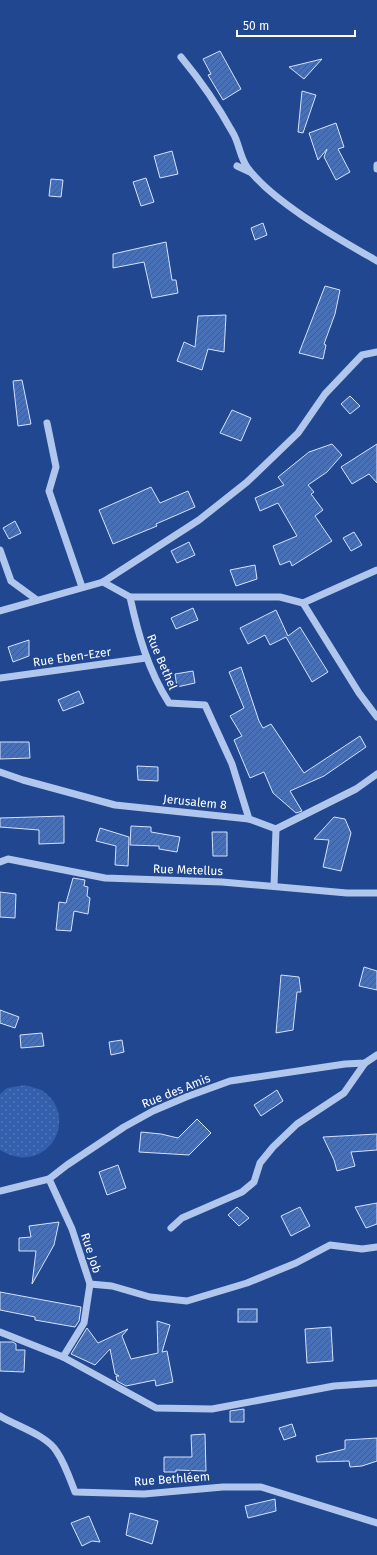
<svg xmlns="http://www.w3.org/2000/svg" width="377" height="1555" font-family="'Fira Sans',sans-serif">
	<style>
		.green { fill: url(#green-dots) }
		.building { fill: url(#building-hatch); stroke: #d5e2f9 }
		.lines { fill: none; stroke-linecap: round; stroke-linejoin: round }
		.minor { stroke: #b0c6ed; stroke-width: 7 }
		.labels { text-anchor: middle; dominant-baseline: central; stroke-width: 3.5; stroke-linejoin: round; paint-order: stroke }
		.street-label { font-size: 12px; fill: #fff; stroke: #204790 }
	</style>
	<defs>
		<pattern id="green-dots" width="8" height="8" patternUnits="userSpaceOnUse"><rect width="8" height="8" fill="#335fad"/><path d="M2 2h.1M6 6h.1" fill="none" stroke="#5277b9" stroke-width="1.8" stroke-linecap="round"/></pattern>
		<pattern id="building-hatch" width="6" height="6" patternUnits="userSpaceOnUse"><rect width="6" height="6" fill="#4870b7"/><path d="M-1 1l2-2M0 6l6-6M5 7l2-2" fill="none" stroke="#4a5c7c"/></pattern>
	</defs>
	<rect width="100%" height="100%" fill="#204790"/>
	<path class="green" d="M25,1085C30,1087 38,1088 43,1091C81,1118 47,1178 0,1150V1094L7,1088Z"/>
	<g class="building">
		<path d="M220,51L241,89L223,100L208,75L211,74L203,59Z"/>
		<path d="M322,59L304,79L289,67Z"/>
		<path d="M302,91L316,95L303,133L298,132Z"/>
		<path d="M336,123L344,147L338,149L350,172L336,180L324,157L327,149L318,160L309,133Z"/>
		<path d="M172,151L178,174L160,178L154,156Z"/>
		<path d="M146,178L154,202L141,206L133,182Z"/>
		<path d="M51,179L63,180L61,197L49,196Z"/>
		<path d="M263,223L267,235L255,240L251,228Z"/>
		<path d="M166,242L172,280H176L178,293L152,298L144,262L113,268V254Z"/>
		<path d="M325,286L340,290L335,314L324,344L326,345L323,359L299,353Z"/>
		<path d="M226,315L224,352L208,349L202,370L177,361L184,342L195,347L198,316Z"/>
		<path d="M22,380L31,424L18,426L13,381Z"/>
		<path d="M350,396L360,406L350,414L341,404Z"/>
		<path d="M232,410L251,418L241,441L220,433Z"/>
		<path d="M332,444L342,455L327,472L308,485L314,492L311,494L323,510L315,516L332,541L292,566L290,561L280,565L273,546L297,536L278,503L260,511L255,498L284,485L278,477L309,452Z"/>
		<path d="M377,444V483L369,474L352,484L341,467Z"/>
		<path d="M151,487L160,503L188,491L195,507L156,524L157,526L113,544L99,510Z"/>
		<path d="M15,521L21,533L9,539L3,528Z"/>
		<path d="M354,532L362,545L351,551L343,538Z"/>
		<path d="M189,542L195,555L177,563L171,551Z"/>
		<path d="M255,565L257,579L236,586L230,570Z"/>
		<path d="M193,608L198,620L176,629L171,618Z"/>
		<path d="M276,610L288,636L300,627L328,672L312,682L286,637L270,645L265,635L248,644L240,628Z"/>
		<path d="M29,640V656L13,662L8,647Z"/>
		<path d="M241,667L259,721L263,728L271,724L304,773L360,736L366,747L324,776L290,791L302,811L296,813L273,793L264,772L250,778L234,740L242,736L230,716L244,708L229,672Z"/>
		<path d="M193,671L195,683L177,687L175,674Z"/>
		<path d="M79,691L84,703L63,711L58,700Z"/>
		<path d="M0,742H29L30,758L0,759Z"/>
		<path d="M137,766L158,767V781L138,780Z"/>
		<path d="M64,816V843L39,844V830L0,827V818Z"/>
		<path d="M334,817L345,819L351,833L341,871L323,867L329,840L314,839Z"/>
		<path d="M131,826L151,827V832L180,837L177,852L159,849V846L130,845Z"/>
		<path d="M100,828L129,837L128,866L115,865L116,846L96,841Z"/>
		<path d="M212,832H227V856H213Z"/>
		<path d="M73,878L85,880L84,886L88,887L87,896L90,898L88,914L74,911L71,931L56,930L59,902L66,903Z"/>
		<path d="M0,892L16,894L15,918L0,917Z"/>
		<path d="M364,967L377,971V990L359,986Z"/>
		<path d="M281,975L299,977L301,992H297L293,1030L276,1033Z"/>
		<path d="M0,1010L19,1017L15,1028L0,1023Z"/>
		<path d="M42,1033L44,1046L21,1048L20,1035Z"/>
		<path d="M122,1040L124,1052L111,1055L109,1042Z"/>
		<path d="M277,1090L283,1101L261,1116L254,1105Z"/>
		<path d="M197,1119L211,1133L189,1155L139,1152L141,1132L161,1134L178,1138Z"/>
		<path d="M377,1134V1150L351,1152L355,1166L337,1171L334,1160L323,1137Z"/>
		<path d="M118,1165L126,1188L107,1195L99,1172Z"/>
		<path d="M377,1203V1224L366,1228L355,1207Z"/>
		<path d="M237,1207L249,1218L239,1226L228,1215Z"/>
		<path d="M300,1207L310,1226L291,1236L281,1216Z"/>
		<path d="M59,1222L54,1245L32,1284L36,1251H19V1238L31,1237L29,1226Z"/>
		<path d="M0,1292L81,1307L79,1321L75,1327L35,1320V1317L0,1310Z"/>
		<rect x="238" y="1309" width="19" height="13"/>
		<path d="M157,1321L170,1325L162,1352L167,1351L173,1382L156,1386L155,1380L126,1386L117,1381L116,1376H119L115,1374L110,1349L95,1365L71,1354L87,1328L98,1343L128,1329L122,1336L131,1359L158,1353Z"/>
		<path d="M331,1327L333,1361L307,1363L305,1329Z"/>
		<path d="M0,1342H13L16,1344V1350H25L24,1372L0,1371Z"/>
		<path d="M244,1409V1422H230V1411Z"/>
		<path d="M292,1424L296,1436L284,1440L279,1428Z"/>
		<path d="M205,1434L206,1471L176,1470V1472H164V1457H192L191,1435Z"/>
		<path d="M377,1438V1461L362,1466L350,1467L349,1461L317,1462L316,1456L345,1449V1440Z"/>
		<path d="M275,1499L276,1511L248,1518L245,1506Z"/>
		<path d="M130,1513L158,1521L152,1544L126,1535Z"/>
		<path d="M89,1516L100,1542L92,1541L82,1546L71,1523Z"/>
	</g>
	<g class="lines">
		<g class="minor">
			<path d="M181,57C201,81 218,106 233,133C239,143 240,157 247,167C272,202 339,239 377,261"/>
			<path d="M377,165V169"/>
			<path d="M237,166L250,172"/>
			<path d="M47,423L56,467L49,491L82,587"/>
			<path d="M0,550L11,581L37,600"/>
			<path d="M103,582L130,597C138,634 148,670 169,703L205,705L232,764L249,819"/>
			<path d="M130,597H280L303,603L377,570"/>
			<path d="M303,603L359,693L377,717"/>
			<path d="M0,611L103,582L199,520L247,482L298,433L325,394L362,355L377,352"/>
			<path d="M0,678L146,658"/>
			<path d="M0,772L23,780L115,805L249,819L276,829L356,789L377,774"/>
			<path d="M0,862L8,859L105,878L222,882L347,893H377"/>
			<path d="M274,886L276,829"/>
			<path d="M49,1179L72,1229L90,1284L84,1323L63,1357"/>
			<path d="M0,1191L49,1179L67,1165L124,1127L153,1111L186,1097L230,1081L345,1064L365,1063L377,1055"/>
			<path d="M171,1228L182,1218L242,1192L254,1182L260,1163L273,1147L297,1124L344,1093L365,1063"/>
			<path d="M90,1284L112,1286L150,1297L187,1301L247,1283L296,1263L330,1245L362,1249L377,1247"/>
			<path d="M0,1332L63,1357L156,1408L212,1409L334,1386L377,1383"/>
			<path d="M0,1416C16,1426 47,1435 57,1452C65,1464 70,1479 75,1492L144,1494L223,1487H261L377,1523"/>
		</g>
	</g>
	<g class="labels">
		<g class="street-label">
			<text transform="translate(72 657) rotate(-8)">Rue Eben-Ezer</text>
			<text transform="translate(162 662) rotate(67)">Rue Bethel</text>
			<text transform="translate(195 802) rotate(6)">Jerusalem 8</text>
			<text transform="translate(188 870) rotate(2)">Rue Metellus</text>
			<text transform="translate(176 1091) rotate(-22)">Rue des Amis</text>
			<text transform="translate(91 1253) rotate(72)">Rue Job</text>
			<text transform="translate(172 1479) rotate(-4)">Rue Bethléem</text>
		</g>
	</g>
	<path d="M237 30v6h118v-6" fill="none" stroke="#ffffff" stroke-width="2"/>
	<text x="243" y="30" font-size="12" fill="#ffffff" stroke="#204790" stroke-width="3" paint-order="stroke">50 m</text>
</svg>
